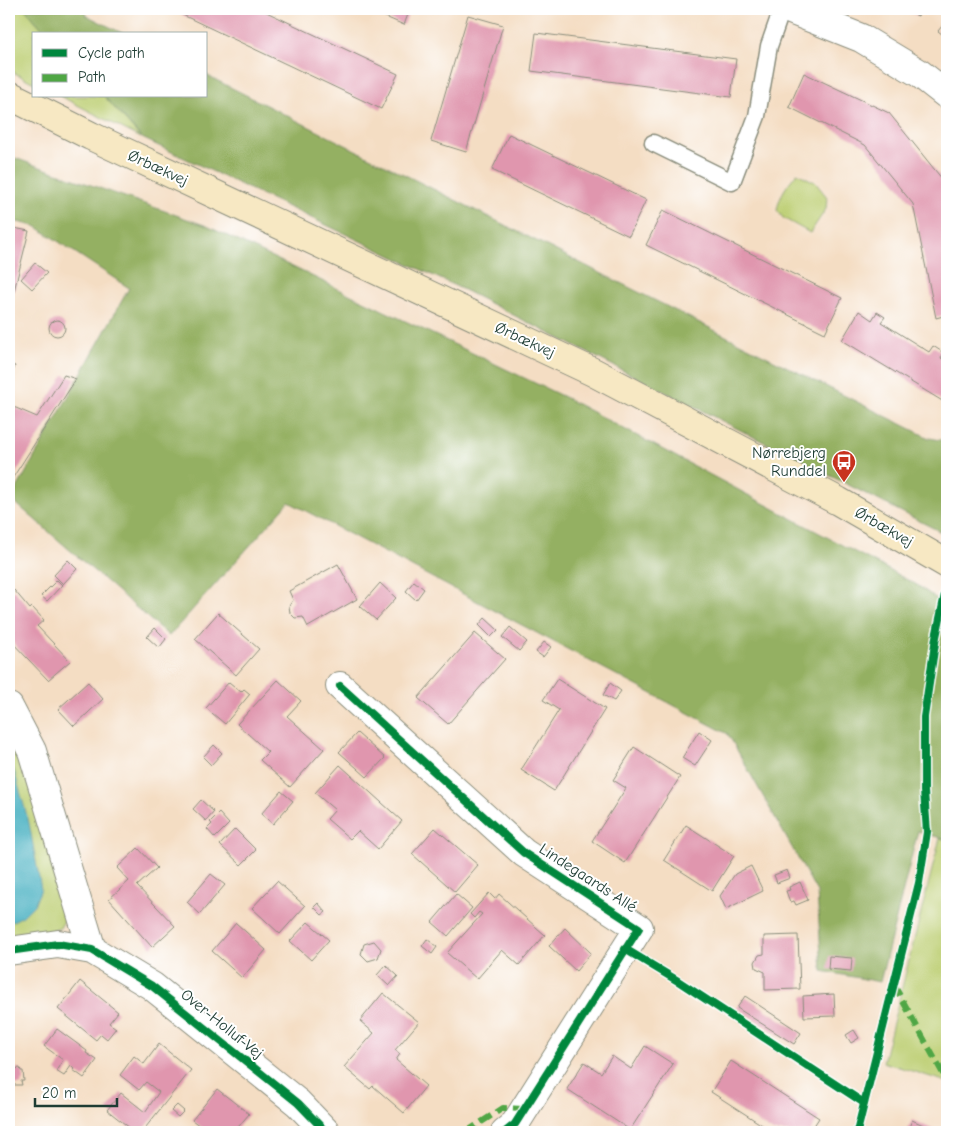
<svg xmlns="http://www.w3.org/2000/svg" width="956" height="1141" font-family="'Comic Neue',sans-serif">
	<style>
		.green { fill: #bbcd70; stroke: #6d8552 }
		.forest { fill: #94b062; stroke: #5a764b }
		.water { fill: #42aec0; stroke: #30767a }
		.building { fill: #e096ae }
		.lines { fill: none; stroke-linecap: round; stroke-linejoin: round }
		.lane-casing { stroke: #8a8d7c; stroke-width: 19 }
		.street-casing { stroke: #8a8d7c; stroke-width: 30 }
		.secondary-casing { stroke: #8a8d7c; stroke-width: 30 }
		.lane { stroke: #fff; stroke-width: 16 }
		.street { stroke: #fff; stroke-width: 28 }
		.secondary { stroke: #f7e8c3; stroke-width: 28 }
		.quiet { stroke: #4fa644; stroke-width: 6; stroke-dasharray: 12 6; stroke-linecap: butt }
		.cycleway-casing { stroke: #fff; stroke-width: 11 }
		.cycleway { stroke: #00873e; stroke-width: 8 }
		.labels { text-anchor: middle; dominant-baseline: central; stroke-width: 4; stroke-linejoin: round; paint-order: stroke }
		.street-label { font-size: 16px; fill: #1f3d34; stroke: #fff }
		.poi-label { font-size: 16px; fill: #1f3d34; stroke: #fff; text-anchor: end }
	</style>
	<rect width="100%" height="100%" fill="#fff"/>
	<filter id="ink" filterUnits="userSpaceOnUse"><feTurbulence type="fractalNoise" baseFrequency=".02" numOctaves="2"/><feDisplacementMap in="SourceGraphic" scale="10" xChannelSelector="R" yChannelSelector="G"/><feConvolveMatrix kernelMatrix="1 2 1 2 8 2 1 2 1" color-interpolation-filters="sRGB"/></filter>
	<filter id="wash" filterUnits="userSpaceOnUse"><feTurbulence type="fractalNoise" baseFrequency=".0096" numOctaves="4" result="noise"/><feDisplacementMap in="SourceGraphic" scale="20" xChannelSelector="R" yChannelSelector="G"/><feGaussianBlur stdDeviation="1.12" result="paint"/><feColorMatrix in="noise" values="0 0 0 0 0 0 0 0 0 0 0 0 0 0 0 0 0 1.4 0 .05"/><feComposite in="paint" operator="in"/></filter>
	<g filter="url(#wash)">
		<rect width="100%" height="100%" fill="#f4ddc3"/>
		<g class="green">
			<path d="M9,9H25L47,34H34V83L9,70Z"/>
			<path d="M60,96H104L141,138Z"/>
			<path d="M797,173L815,182L827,197L826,209L810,233L783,218L777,210C780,194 787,185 797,173Z"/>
			<path d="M9,736L28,775L68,909L65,919L60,928L42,934L9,939Z"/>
			<path d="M940,838L947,840V1082L883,1062Z"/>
		</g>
		<g class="forest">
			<path d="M25,9H87L86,15L124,34H47Z"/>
			<path d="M206,75L929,438L947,441V535L466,291L142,138L104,96H206Z"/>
			<path d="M9,156L207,226L564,397L917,585L947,606V840L918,831L880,982L822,971L817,892L728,734L289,502L169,636L11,499L129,288L35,226L9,220Z"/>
		</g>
		<path class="water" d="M9,760L13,767L29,823L41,889L34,905L23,916L9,923Z"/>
		<g id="blocks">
			<g class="building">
				<path d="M170,9H260L398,74L381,109Z"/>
				<path d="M367,9H410L404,25Z"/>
				<path d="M902,9H921L918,16Z"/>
				<path d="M468,15L503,25L466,152L431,141Z"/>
				<path d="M947,20V38L938,31Z"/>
				<path d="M536,33L736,59L731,97L531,71Z"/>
				<path d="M804,73L889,113L947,185V315L936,318L913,204L865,145L789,107Z"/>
				<path d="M509,134L646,200L629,236L492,170Z"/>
				<path d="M663,210L842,298L825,333L646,245Z"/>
				<path d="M9,227L29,231L9,311Z"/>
				<path d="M35,263L47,273L32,289L21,279Z"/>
				<path d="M859,311L872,320L877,312L885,317L881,322L929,352L933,346L944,353L941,358L947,362V397L944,402L842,340Z"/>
				<circle cx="57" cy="328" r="8"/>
				<path d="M9,364L15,366L9,383Z"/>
				<path d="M64,375L76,379L12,479L9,478V405L37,417Z"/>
				<path d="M68,560L77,569L63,584L54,575Z"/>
				<path d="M338,564L357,599L308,627L303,617L295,618L290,613L289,606L293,600L289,591Z"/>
				<path d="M57,580L62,585L47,601L41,596Z"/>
				<path d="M414,581L424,589L416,600L406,591Z"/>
				<path d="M380,583L396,598L376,620L360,606Z"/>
				<path d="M14,590L30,609L32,607L44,620L37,626L70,661L48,680L9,639V593L10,594Z"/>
				<path d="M218,613L259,649L236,675L195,639Z"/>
				<path d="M485,618L498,630L491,637L479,625Z"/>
				<path d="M510,627L527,642L519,651L502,637Z"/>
				<path d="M155,628L166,639L159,648L147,637Z"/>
				<path d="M475,633L505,659L448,724L418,698Z"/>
				<path d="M544,642L551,647L543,657L536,652Z"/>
				<path d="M557,679L605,709L554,791L521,770L559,710L543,700Z"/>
				<path d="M278,680L301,701L287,716L324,749L290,787L260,760L268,752L237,724Z"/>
				<path d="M88,682L103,699L74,726L58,709Z"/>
				<path d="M229,682L241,692L244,689L250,694L225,724L206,708Z"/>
				<path d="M610,683L621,691L614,701L603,695Z"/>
				<path d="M699,731L712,740L695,766L682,758Z"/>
				<path d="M357,733L385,758L367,777L339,752Z"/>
				<path d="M214,745L222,753L211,765L203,757Z"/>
				<path d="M634,747L680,777L625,863L592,841L626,788L613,780Z"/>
				<path d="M340,765L402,821L378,849L358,831L350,839L327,819L335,810L315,793Z"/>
				<path d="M281,791L293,801L273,824L261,814Z"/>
				<path d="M201,800L214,812L206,821L193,809Z"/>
				<path d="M219,813L229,824L215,838L207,829L212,824L210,822Z"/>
				<path d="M686,825L734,856L712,891L664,860Z"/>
				<path d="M435,828L478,865L455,892L412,854Z"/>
				<path d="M235,829L256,850L241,865L220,845Z"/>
				<path d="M138,848L157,868L137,886L175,926L152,947L109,899L129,881L117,868Z"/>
				<path d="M751,866L763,891L726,909L720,896L735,874Z"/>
				<path d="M787,870L790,878L777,883L774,875Z"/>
				<path d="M211,874L225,885L200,914L187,902Z"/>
				<path d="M277,881L305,906L280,934L252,908Z"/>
				<path d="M800,882L808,900L796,905L794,901L790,902L786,891L790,890L789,887Z"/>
				<path d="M489,893L495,899L499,894L545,935L519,965L502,950L477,979L447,953L482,914L479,912L474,918L470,914Z"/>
				<path d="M456,894L472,908L448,936L432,922Z"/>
				<path d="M318,903L326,912L322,915L314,907Z"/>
				<path d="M308,922L329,940L311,960L290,941Z"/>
				<path d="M236,923L266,950L242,978L212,951Z"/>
				<path d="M565,928L591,953L576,971L549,946Z"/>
				<path d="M798,935L800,989L765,990V972L756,968L755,962L759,955L764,954V936Z"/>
				<path d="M427,939L437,947L432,954L422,946Z"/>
				<path d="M374,941L381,949L378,958L368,961L361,954L364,944Z"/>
				<path d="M829,956L852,958L851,971L828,969Z"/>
				<path d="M386,965L398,976L389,986L377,975Z"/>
				<path d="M80,981L118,1012L109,1023L116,1028L107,1039L101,1034L96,1040L58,1009Z"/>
				<path d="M383,993L419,1022L395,1050L400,1054L396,1060L426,1086L404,1113L373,1086L370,1089L344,1067L374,1033L360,1021Z"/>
				<path d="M834,994L835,1016L804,1017L803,996Z"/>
				<path d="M745,996L801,1033L794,1044L737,1008Z"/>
				<path d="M57,1029L87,1051L86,1053L97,1060L84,1078L73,1070L74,1069L71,1066L64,1076L56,1071L63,1060L44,1046Z"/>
				<path d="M854,1030L859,1038L851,1043L846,1035Z"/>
				<path d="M159,1044L191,1070L142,1132H135L107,1110L121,1093L145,1112L159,1092L146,1082L139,1090L120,1075L134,1056L144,1064Z"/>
				<path d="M645,1046L673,1064L630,1130L567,1089L584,1062L601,1073L612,1056L631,1069Z"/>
				<path d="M731,1061L819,1118L810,1132H773L711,1092Z"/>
				<path d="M20,1068L21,1071H23L24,1081H21L22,1085H13L12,1069Z"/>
				<path d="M217,1089L249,1114L234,1132H208L192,1120Z"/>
				<path d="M177,1105L184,1111L178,1117L171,1111Z"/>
				<path d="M912,1120L939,1132H907Z"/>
			</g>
		</g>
	</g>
	<g filter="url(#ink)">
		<use href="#blocks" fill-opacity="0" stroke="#8a8d7c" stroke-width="1"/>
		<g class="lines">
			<g class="lane-casing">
				<path id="lane" d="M653,143L732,182L757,116L769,46L782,9"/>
			</g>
			<g class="street-casing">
				<g id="street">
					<path d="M788,9L861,38L919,73L947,95"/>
					<path d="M340,686L524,853L639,928L515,1124L505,1132"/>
					<path d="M9,707L32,751L92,950"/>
					<path d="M9,951L58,944L92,950L152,986L298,1103L326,1132"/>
				</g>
			</g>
			<g class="secondary-casing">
				<path id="secondary" d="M9,95L91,136L593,372L838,501L947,564"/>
			</g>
			<use href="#lane" class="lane"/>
			<use href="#street" class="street"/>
			<use href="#secondary" class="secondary"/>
			<g class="quiet">
				<path d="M894,985L947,1081"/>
				<path d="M466,1132L503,1108L525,1109"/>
			</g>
			<g class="cycleway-casing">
				<g id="cycleway">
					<path d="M340,686L524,853L639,928L515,1124L505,1132"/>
					<path d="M625,949L678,981L864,1103"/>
					<path d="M9,951L58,944L92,950L152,986L298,1103L326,1132"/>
					<path d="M857,1132L919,883L927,832L924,791V717L936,637L947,585"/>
				</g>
			</g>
			<use href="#cycleway" class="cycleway"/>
		</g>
	</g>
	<defs>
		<g id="bus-pin" transform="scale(1.25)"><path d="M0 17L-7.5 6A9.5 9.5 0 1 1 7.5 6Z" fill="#c8321e" stroke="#fff"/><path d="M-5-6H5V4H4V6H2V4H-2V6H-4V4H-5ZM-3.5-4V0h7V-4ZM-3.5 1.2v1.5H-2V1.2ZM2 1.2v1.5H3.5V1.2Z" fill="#fff"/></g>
	</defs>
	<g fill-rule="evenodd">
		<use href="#bus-pin" x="844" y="462"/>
	</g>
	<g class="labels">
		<g class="street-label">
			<text transform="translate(158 168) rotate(25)">Ørbækvej</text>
			<text transform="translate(525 340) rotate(25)">Ørbækvej</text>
			<text transform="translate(884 527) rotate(30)">Ørbækvej</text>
			<text transform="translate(588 878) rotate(33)">Lindegaards Allé</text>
			<text transform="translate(222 1024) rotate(39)">Over-Holluf-Vej</text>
		</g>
		<g class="poi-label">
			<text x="826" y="453">Nørrebjerg<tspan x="826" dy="18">Runddel</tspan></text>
		</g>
	</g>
	<rect width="956" height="1141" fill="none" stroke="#fff" stroke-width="30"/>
	<rect x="32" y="32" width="175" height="65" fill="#ffffff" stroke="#a5b1ae"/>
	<rect x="42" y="49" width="25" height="8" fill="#00873e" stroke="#a5b1ae"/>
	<text x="78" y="58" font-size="15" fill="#1f3d34">Cycle path</text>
	<rect x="42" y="74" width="25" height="8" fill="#4fa644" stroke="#a5b1ae"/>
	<text x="78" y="82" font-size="15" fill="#1f3d34">Path</text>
	<path d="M35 1098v8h82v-8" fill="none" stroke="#1f3d34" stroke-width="2.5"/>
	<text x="42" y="1098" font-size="15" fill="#1f3d34" stroke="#ffffff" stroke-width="4" paint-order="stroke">20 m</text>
</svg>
